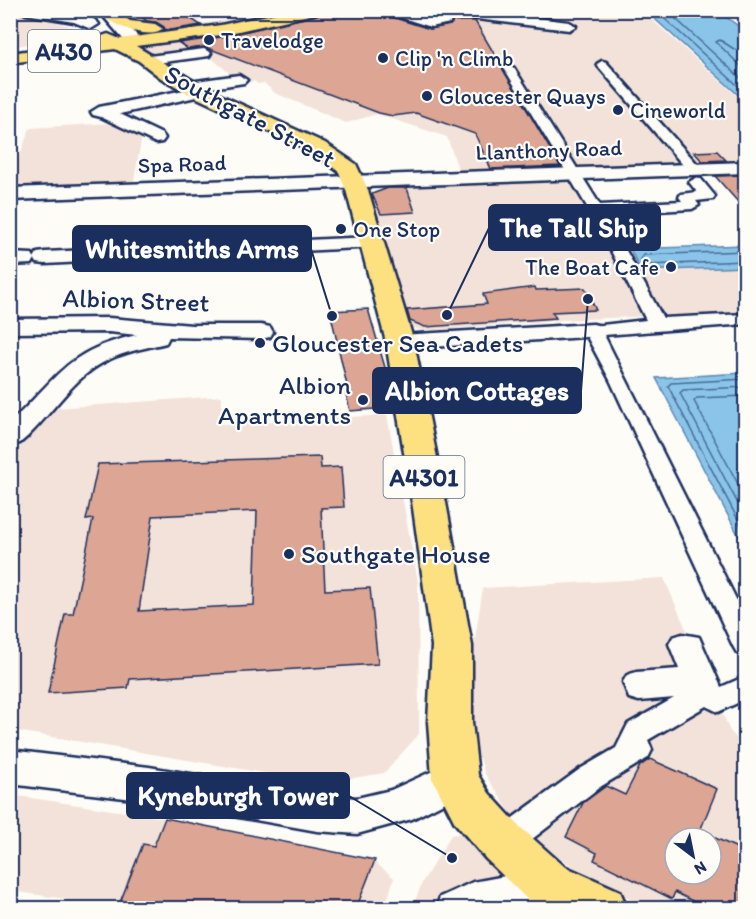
<svg xmlns="http://www.w3.org/2000/svg" width="756" height="919" font-family="Itim,sans-serif">
	<style>
		.built { fill: #f3e2d9; fill-rule: evenodd }
		.water { fill: #8ac4e9; stroke: #5e88b1; stroke-width: 1.5 }
		.lines { fill: none; stroke-linecap: round; stroke-linejoin: round }
		.shore { stroke: #476b96; stroke-width: 1.5 }
		.building { fill: #dca594; stroke: #1b2f5e; stroke-width: 1.5; fill-rule: evenodd }
		.pedestrian-casing { stroke: #1b2f5e; stroke-width: 5 }
		.minor-casing { stroke: #1b2f5e; stroke-width: 5 }
		.secondary-casing { stroke: #1b2f5e; stroke-width: 5 }
		.primary-casing { stroke: #1b2f5e; stroke-width: 5 }
		.pedestrian { fill: #fdfcf7; fill-rule: evenodd }
		.minor { fill: #fdfcf7; fill-rule: evenodd }
		.secondary { fill: #fdfcf7; fill-rule: evenodd }
		.primary { fill: #fde080; fill-rule: evenodd }
		.poi-dot { fill: #1b2f5e; stroke: #fdfcf7; stroke-width: 2 }
		.labels { text-anchor: middle; dominant-baseline: central; stroke-width: 4.5; stroke-linejoin: round; paint-order: stroke }
		.far-poi-label { font-size: 22px; fill: #1b2f5e; stroke: #fdfcf7; text-anchor: start }
		.far-street-label { font-size: 22px; fill: #1b2f5e; stroke: #fdfcf7 }
		.shield { fill: #fdfcf7; stroke: #5f6c8c; stroke-width: 1.5 }
		.shield-label { font-size: 24px; font-weight: bold; fill: #1b2f5e }
		.street-label { font-size: 26px; fill: #1b2f5e; stroke: #fdfcf7 }
		.poi-label { font-size: 26px; fill: #1b2f5e; stroke: #fdfcf7; text-anchor: start }
		.leader { fill: none; stroke: #1b2f5e; stroke-width: 2 }
		.callout-dot { fill: #1b2f5e; stroke: #fdfcf7; stroke-width: 2 }
		.callout { fill: #1b2f5e; stroke: #1b2f5e; stroke-width: 2 }
		.callout-label { font-size: 27px; text-anchor: middle; font-weight: bold; fill: #fff }
	</style>
	<rect width="100%" height="100%" fill="#fdfcf7"/>
	<filter id="ink" filterUnits="userSpaceOnUse"><feTurbulence type="fractalNoise" baseFrequency=".0167" numOctaves="2"/><feDisplacementMap in="SourceGraphic" scale="12" xChannelSelector="R" yChannelSelector="G"/><feConvolveMatrix kernelMatrix="1 2 1 2 8 2 1 2 1" color-interpolation-filters="sRGB"/></filter>
	<g filter="url(#ink)">
		<g class="built">
			<path d="M120,11H261L165,26L137,24Z"/>
			<path d="M279,11H642L745,103V163L461,177L447,137L377,114L346,123L275,93L264,83L258,84L254,81L241,83L201,49L145,57L141,47L129,36Z"/>
			<path d="M11,12L55,22L73,27L34,43L11,47Z"/>
			<path d="M112,123L142,136L133,186L11,191L10,181L30,128Z"/>
			<path d="M584,178L630,249L641,271L745,267V312L561,320L423,331L411,327L375,230L370,195L376,191L392,186L420,184Z"/>
			<path d="M222,396L221,424L387,415L418,582L419,734L384,773L323,783L11,730L10,446L27,434L47,411L56,408Z"/>
			<path d="M664,578L730,731L745,748V908H650L612,891L556,856L513,817L485,774L471,729L472,658L483,588ZM675,838H711V874H675Z"/>
			<path d="M11,795L165,818L371,859L394,878L385,908H63L66,899L11,891Z"/>
			<path d="M470,831L509,874L562,908H412L423,881L451,835Z"/>
		</g>
		<g class="water">
			<path d="M646,11H718L745,31V101Z"/>
			<path d="M745,245V267L641,271L630,249Z"/>
			<path d="M745,373H746L745,548L656,378Z"/>
		</g>
		<g class="lines">
			<g class="shore">
				<path d="M655,10L746,93"/>
				<path d="M666,10L746,83"/>
				<path d="M746,52L734,49L720,40L716,42L746,71"/>
				<path d="M746,251L644,255L641,258L646,265L746,261"/>
				<path d="M746,379L671,383L668,386L746,535"/>
				<path d="M746,387L683,390L680,393L746,519"/>
				<path d="M746,396L697,398L694,401L746,499"/>
			</g>
		</g>
		<g class="building">
			<path d="M132,10H177L201,25L164,31V27L156,22L147,21Z"/>
			<path d="M339,10H369L430,29L450,25L453,21H475L560,166L491,169L475,134L416,113L393,116L379,113L205,47L188,49L179,43L221,37Z"/>
			<path d="M717,151L726,160L702,161L694,152Z"/>
			<path d="M746,175V211L715,176Z"/>
			<path d="M388,188H407L415,212L381,214L372,194Z"/>
			<path d="M535,287L536,290L585,288L596,310L552,312L556,318L425,327L410,321L407,310L487,304L483,294Z"/>
			<path d="M368,309L389,381H380L387,408L350,411L345,390H348L330,311Z"/>
			<path d="M320,457L321,468L341,467L344,507L321,508L325,590L370,588L378,664L130,679L128,688L48,693L65,614H73L93,519L86,520L98,464ZM257,511L254,605L139,611L153,516Z"/>
			<path d="M650,759L717,789L700,831L746,852V909H708L675,892L672,899L594,860L597,853L566,837L583,803L606,786L625,795L640,766ZM675,838H711V874H675Z"/>
			<path d="M165,818L375,860L356,909H146L119,905L143,844L154,846Z"/>
		</g>
		<g class="lines">
			<g class="pedestrian-casing">
				<g id="pedestrian">
					<path d="M602,61L606,62L699,166L701,169L699,172H689L598,66L597,64Z"/>
					<path d="M509,65L514,68L600,205L682,201L679,197L681,194L697,192L689,182L696,178L701,179L715,196L713,199L696,201L699,205L692,209L606,214L663,318L746,314V324L604,335L746,619V656L737,653L733,646L610,380L584,331L587,327L593,326L646,320L598,225L504,68Z"/>
					<path d="M682,634L699,637L721,687L746,676V699L718,712L706,706L648,740L652,750L648,758L600,787L514,853L503,857L492,853L488,843L492,833L580,769L616,748L628,724L674,698L639,701L629,698L623,682L627,675L636,672L679,669L669,644L673,637Z"/>
					<path d="M543,869L554,873L559,884L554,895C518,908 473,912 436,908L440,897L473,882Z"/>
				</g>
			</g>
			<g class="minor-casing">
				<g id="minor">
					<path d="M378,10H400L415,15L422,12L471,10L569,22L576,26L569,30L468,18L451,19L450,23L431,27Z"/>
					<path d="M204,49L211,53L209,56L149,64L142,60L149,56Z"/>
					<path d="M239,75L247,80L244,83L205,89L207,92L205,95L120,114L162,134L165,138L162,142L156,143L101,117L93,115L91,112L99,107L184,90L181,87L189,82Z"/>
					<path d="M746,162V173L10,200V188Z"/>
					<path d="M371,237L378,239L381,243L378,247L45,264L37,263L34,258L37,253L45,252Z"/>
					<path d="M10,253L32,254L35,259L32,264L10,265Z"/>
					<path d="M109,318L192,325H261L270,327L273,332L270,337L261,339L169,337L166,343C146,348 126,351 108,360C74,376 55,410 28,436L20,443L10,445V423C59,377 65,351 137,335L109,332L10,333V319Z"/>
					<path d="M593,324L601,326L605,331L601,336L400,349L391,347L388,342L391,337L400,335Z"/>
					<path d="M10,750L149,767L317,795L357,798L391,790L455,761L469,766L475,778L469,790L412,819L357,834L317,831L149,801L10,784Z"/>
				</g>
			</g>
			<g class="secondary-casing">
				<g id="secondary">
					<path d="M19,10C40,10 84,6 99,24L91,29L74,22L26,14Z"/>
					<path d="M98,10H114L135,33L137,36L135,39H123Z"/>
				</g>
			</g>
			<g class="primary-casing">
				<g id="primary">
					<path d="M98,10H114L130,21L155,24L163,29C151,42 106,24 98,10Z"/>
					<path d="M291,10H321L314,14L221,35L136,46L205,88L325,143L356,164L368,190L414,342L447,508L472,646V722L478,775L489,793L520,827L564,866L620,891L627,908H548L528,900L486,859L455,823L432,778L428,722L432,646L413,508L386,342L346,190L339,172L311,151L193,96L161,78L139,61L115,49L10,63V53L101,41L102,36L108,34L120,39L221,25Z"/>
				</g>
			</g>
			<use href="#pedestrian" class="pedestrian"/>
			<use href="#minor" class="minor"/>
			<use href="#secondary" class="secondary"/>
			<use href="#primary" class="primary"/>
		</g>
	</g>
	<g class="poi-dot">
		<circle cx="209" cy="40" r="6"/>
		<circle cx="383" cy="58" r="6"/>
		<circle cx="427" cy="96" r="6"/>
		<circle cx="618" cy="110" r="6"/>
		<circle cx="341" cy="229" r="6"/>
		<circle cx="671" cy="267" r="6"/>
		<circle cx="260" cy="343" r="6"/>
		<circle cx="363" cy="400" r="6"/>
		<circle cx="289" cy="554" r="6"/>
	</g>
	<g class="labels">
		<g class="far-poi-label">
			<text x="221" y="40">Travelodge</text>
			<text x="395" y="58">Clip 'n Climb</text>
			<text x="439" y="96">Gloucester Quays</text>
			<text x="630" y="110">Cineworld</text>
			<text x="353" y="229">One Stop</text>
			<text x="659" y="267" text-anchor="end">The Boat Cafe</text>
		</g>
		<g class="far-street-label">
			<text transform="translate(549 150) rotate(-2)">Llanthony Road</text>
			<text transform="translate(182 164) rotate(-2)">Spa Road</text>
		</g>
		<g class="shield">
			<rect x="28" y="30" width="72" height="42" rx="4.5"/>
			<rect x="383.5" y="456" width="81" height="42" rx="4.5"/>
		</g>
		<g class="shield-label">
			<text x="64" y="51">A430</text>
			<text x="424" y="477">A4301</text>
		</g>
		<g class="street-label">
			<text transform="translate(250 116) rotate(28)">Southgate Street</text>
			<text transform="translate(136 300) rotate(2)">Albion Street</text>
		</g>
		<g class="poi-label">
			<text x="272" y="343">Gloucester Sea Cadets</text>
			<text x="351" y="385" text-anchor="end">Albion<tspan x="351" dy="30">Apartments</tspan></text>
			<text x="301" y="554">Southgate House</text>
		</g>
	</g>
	<path class="leader" d="M447 315L489 228M332 316L311 249M588 299L581 391M452 858L349 796"/>
	<g class="callout-dot">
		<circle cx="447" cy="315" r="6"/>
		<circle cx="332" cy="316" r="6"/>
		<circle cx="588" cy="299" r="6"/>
		<circle cx="452" cy="858" r="6"/>
	</g>
	<g class="callout">
		<rect x="489" y="205" width="171" height="45" rx="6"/>
		<rect x="73" y="226" width="238" height="45" rx="6"/>
		<rect x="373" y="368" width="208" height="45" rx="6"/>
		<rect x="127" y="773" width="222" height="45" rx="6"/>
	</g>
	<g class="callout-label">
		<text x="574" y="237">The Tall Ship</text>
		<text x="192" y="258">Whitesmiths Arms</text>
		<text x="477" y="400">Albion Cottages</text>
		<text x="238" y="805">Kyneburgh Tower</text>
	</g>
	<rect width="756" height="919" fill="none" stroke="#fdfcf7" stroke-width="36"/>
	<rect x="18" y="18" width="720" height="883" fill="none" stroke="#1b2f5e" stroke-width="2" filter="url(#ink)"/>
	<g transform="translate(693 856) rotate(148)"><circle r="28" fill="#fdfcf7" stroke="#a3aaba" stroke-width="1.5"/>
	<path d="M0-4.5L10 22L0 15L-10 22Z" fill="#1b2f5e"/>
	<text y="-9" font-size="16" font-weight="bold" text-anchor="middle" fill="#1b2f5e">N</text>
	</g>
</svg>
